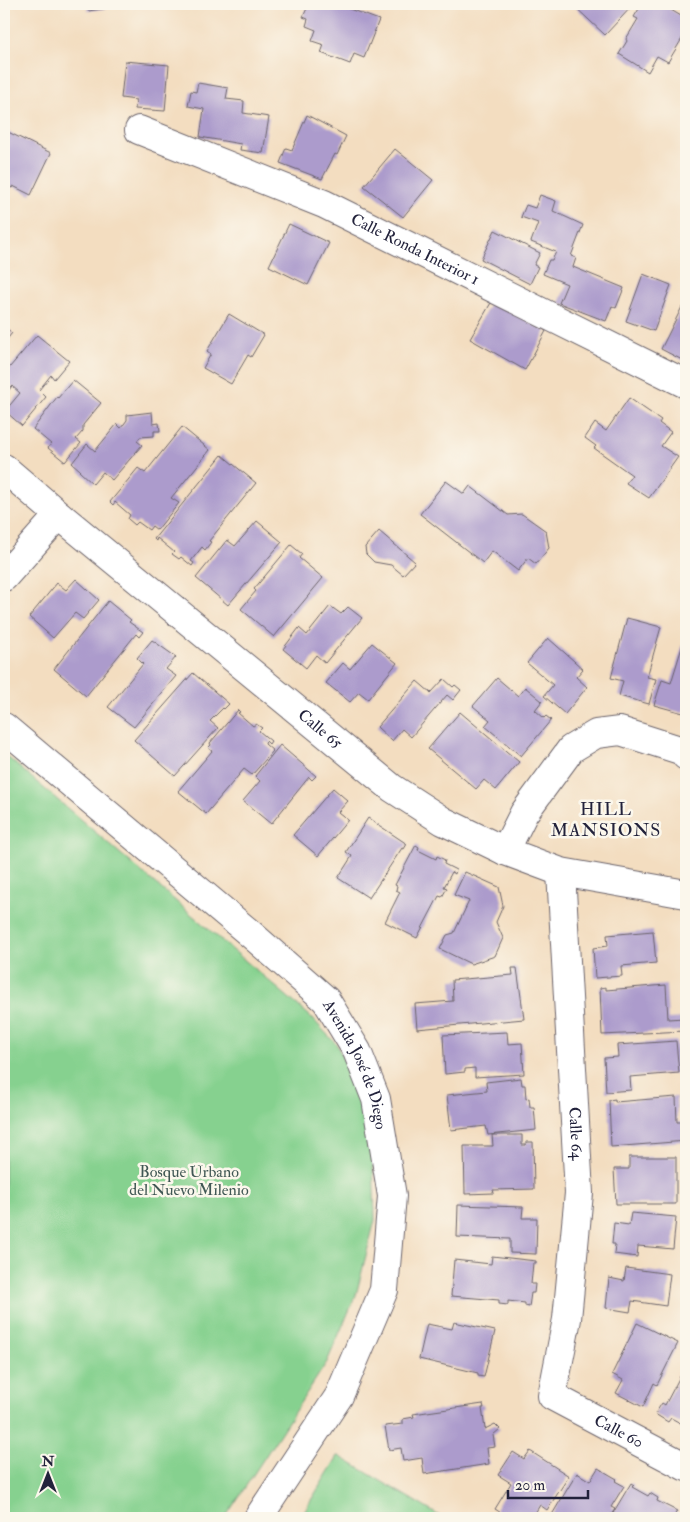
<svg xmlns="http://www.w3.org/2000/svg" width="690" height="1522" font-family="'IM FELL Double Pica',serif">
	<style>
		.green { fill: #86d18f; stroke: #547a65 }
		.building { fill: #ac9bcc }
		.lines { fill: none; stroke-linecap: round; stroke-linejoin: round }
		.minor-casing { stroke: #6b636a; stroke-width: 30 }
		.tertiary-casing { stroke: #6b636a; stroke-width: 30 }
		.minor { stroke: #fff; stroke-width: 28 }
		.tertiary { stroke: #fff; stroke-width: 28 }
		.labels { text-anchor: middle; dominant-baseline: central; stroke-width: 5; stroke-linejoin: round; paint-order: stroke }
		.street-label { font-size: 16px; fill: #22223b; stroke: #fbf7ec }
		.park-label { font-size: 16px; fill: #405754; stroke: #fbf7ec }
		.neighbourhood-label { font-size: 18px; letter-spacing: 1px; fill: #22223b; stroke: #fbf7ec }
	</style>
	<rect width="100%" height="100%" fill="#fbf7ec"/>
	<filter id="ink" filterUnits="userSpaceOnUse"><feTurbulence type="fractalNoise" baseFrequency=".02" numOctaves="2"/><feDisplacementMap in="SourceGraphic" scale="10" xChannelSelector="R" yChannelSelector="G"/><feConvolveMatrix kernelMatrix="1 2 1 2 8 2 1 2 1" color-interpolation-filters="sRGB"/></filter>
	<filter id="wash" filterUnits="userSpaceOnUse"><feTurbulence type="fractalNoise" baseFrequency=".0096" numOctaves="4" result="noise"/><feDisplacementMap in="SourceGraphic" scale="20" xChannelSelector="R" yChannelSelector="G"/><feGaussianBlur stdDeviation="1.12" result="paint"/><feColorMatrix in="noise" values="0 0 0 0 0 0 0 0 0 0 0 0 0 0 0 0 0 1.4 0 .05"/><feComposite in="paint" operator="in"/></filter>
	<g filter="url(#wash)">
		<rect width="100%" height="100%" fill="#f3ddc0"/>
		<g class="green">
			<path d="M4,754L310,1016L337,1045L366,1112L373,1159L375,1220L356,1295L327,1362L225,1518H4Z"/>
			<path d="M338,1456H339L443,1518H300Z"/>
		</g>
		<g id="blocks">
			<g class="building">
				<path d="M87,4H115L116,7L88,11Z"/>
				<path d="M309,4H336L379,20L364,58L354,54L350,64L321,53L324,45L312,41L316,30L306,26L308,19L303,17Z"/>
				<path d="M572,4H634L605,35Z"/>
				<path d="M642,4H661L686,19V32L668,62L657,56L648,72L619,54L627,41L626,39L638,19L634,17Z"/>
				<path d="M125,61L169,65L165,111L135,109L136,100L121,98Z"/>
				<path d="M198,83L228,88L226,99L244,101L243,113L269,117L263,153L240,150L241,144L200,137L204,109L188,106L191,91L196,92Z"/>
				<path d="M307,115L346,136L337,155L335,154L322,179L280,163L286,148L292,150Z"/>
				<path d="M4,130L51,153L31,195L13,186L12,188L4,183Z"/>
				<path d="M395,149L433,180L403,217L364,186Z"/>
				<path d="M540,195L556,201L553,211L583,225L571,256L576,258L573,267L624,288L616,308L612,306L606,321L559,303L567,284L543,274L549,260H552L556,252L531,242L538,223L521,217L526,205L535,208Z"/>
				<path d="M289,224L329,243L308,285L269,266Z"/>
				<path d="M495,230L540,253L534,265L538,267L530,284L481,259Z"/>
				<path d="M643,274L671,285L654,331L626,321Z"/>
				<path d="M492,301L546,331L525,370L470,339Z"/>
				<path d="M682,307L686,309V362L661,349Z"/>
				<path d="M229,314L264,335L251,357L248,355L231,384L203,368L211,354L207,351Z"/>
				<path d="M4,326L12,333L4,343Z"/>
				<path d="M37,335L69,361L54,379L51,375L39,390L46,397L22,426L5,411L20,393L12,386L4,396V374Z"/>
				<path d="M73,380L101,403L83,425V431L76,439L81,443L65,462L48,448L51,444L33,429L57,397L58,398Z"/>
				<path d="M629,398L661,420L659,423L671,432L661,446L678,457L649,498L626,483L632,475L594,448L596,446L585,438L595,423L606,431Z"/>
				<path d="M152,412L153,424L159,423L160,431H154V436L140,437L137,441L142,445L112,480L103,472L93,484L79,471L80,470L72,463L87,444L95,451L117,424L121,428L127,420V415Z"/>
				<path d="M182,427L210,450L171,498L179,503L157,530L152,526L149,530L138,522L135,525L128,519L130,515L115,502L113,505L110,502L138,468L145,473Z"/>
				<path d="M222,455L256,483L209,541L211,542L205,550L202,547L191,561L194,563L192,566L181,557L179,559L172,554L174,552L157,538L156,541L154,539Z"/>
				<path d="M446,481L464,494L470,486L508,515L522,514L546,531L549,548L536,564L528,558L518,571L492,551L483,563L420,514Z"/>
				<path d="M257,521L282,542L228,605L196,578L227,540L235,546Z"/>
				<path d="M379,531L415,562L403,575L391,565L374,562L366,554L365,547Z"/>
				<path d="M291,545L302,554L299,558L323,578L274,637L241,609L256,591L254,589Z"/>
				<path d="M76,579L99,600L83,619L75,613L53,638L29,617L57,583L66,590Z"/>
				<path d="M108,601L131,620L129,622L143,632L139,637L136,634L86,696L54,669Z"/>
				<path d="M330,606L341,614L348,607L362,618L325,663L316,655L306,668L283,649L299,628L307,635Z"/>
				<path d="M627,618L661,627L647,677L656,679L649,704L619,696L623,681L611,678Z"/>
				<path d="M686,634V704L683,713L654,705L662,680L671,683Z"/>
				<path d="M548,638L583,669L576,677L587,687L565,714L544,696L553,685L527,663Z"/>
				<path d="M152,640L176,657L166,669L176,676L134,727L108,707L143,664L137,658Z"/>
				<path d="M372,643L397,663L368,699L359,692L350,702L326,683L343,663L350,669Z"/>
				<path d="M193,673L229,704L224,709L223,708L210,721L218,728L175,776L134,740Z"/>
				<path d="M497,678L518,696L525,687L542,701L535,710L544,718L546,716L551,720L521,756L485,726L490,720L473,706Z"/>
				<path d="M444,679L453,687L455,685L461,690L453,700L447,695L411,737L402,729L392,741L377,727L417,681L431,693Z"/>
				<path d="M238,710L240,712L238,713L253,726L256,724L262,728L259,731L271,741L269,744L266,741L265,744L273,751L252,775L244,769L206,814L178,791L212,751L208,748L211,745L210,743Z"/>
				<path d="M460,712L519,762L496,790L484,780L476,789L428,749Z"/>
				<path d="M280,745L316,776L312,780L309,777L271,824L243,801L260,781L255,776Z"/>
				<path d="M333,788L348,801L338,812L348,820L318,856L293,835Z"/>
				<path d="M368,818L407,844L404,849L402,848L369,898L338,878L352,856L346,852Z"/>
				<path d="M416,845L419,847L418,850L436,859L437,856L445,860L444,864L456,870L455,874L452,872L444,887L447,888L442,897L439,896L417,938L385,922L400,892L396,890L397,886L395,885Z"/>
				<path d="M465,872L499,887L503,906L496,922L503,938L495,956L471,964L440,949L447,935L454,933L469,901L454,895Z"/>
				<path d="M653,931L656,963L621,966L622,976L595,978L593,948L608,946L607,935Z"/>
				<path d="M512,968H517L524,1019L417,1029L415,1004L453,1001L452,980L513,975Z"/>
				<path d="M666,985L668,1019L684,1018L685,1031L602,1035L600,988L606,987V990Z"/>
				<path d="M507,1032L508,1044L522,1043L524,1074L475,1077V1068L465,1069V1072L445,1074L443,1035Z"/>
				<path d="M676,1041L679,1073L630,1077L631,1090L606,1092L604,1058L618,1057L617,1045Z"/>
				<path d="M521,1078L522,1085H525L526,1099L529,1098L530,1107H534L536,1130L488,1135L486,1126L451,1130L447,1095L487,1091L486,1082Z"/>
				<path d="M676,1097L677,1122H686V1141L611,1147L609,1100L615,1099V1102Z"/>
				<path d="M492,1135H522V1145H526V1142H533L534,1189L493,1190L494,1193L465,1194L464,1146H493Z"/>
				<path d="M629,1157H676V1204H616L614,1169H629Z"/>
				<path d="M458,1205L523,1207L522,1218H537L536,1254L510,1253V1239L457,1237Z"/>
				<path d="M631,1213L676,1217L673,1249L638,1246L637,1257L614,1254L615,1244H612L614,1223L629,1225Z"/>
				<path d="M492,1256L536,1261V1263H533L531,1284H535L534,1293H531L529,1307L525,1306V1303L508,1301V1305L499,1304V1300L451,1296L454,1260L491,1264Z"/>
				<path d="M626,1268L670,1274L666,1306L632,1301L630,1312L606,1308L609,1278L624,1281Z"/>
				<path d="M454,1322L495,1331L484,1377L478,1376V1373L419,1359L427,1324L452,1329Z"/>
				<path d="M637,1323L678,1343L657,1385L654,1383L643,1407L616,1393L623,1380L612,1374Z"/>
				<path d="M686,1365V1426L671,1418L668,1422L655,1414L662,1403L665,1405Z"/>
				<path d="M483,1404L484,1408H482L485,1429L495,1424L500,1429L493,1435L495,1447L487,1448L489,1464L424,1474L422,1458L403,1461L401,1448L389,1450L385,1426L403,1424V1419L414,1417L413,1414Z"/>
				<path d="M530,1451L569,1476L547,1510L540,1505L532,1518H509L495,1509L511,1483L498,1475L513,1452L524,1459Z"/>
				<path d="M598,1468L617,1479L615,1481L624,1486L611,1507L615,1509L609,1518H550L577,1473L590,1481Z"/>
				<path d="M631,1483L634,1485L632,1487L648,1496L650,1493L658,1498L657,1501L677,1511L673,1518H622L613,1513Z"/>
			</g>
		</g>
	</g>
	<g filter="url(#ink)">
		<use href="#blocks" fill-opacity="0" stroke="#6b636a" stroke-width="1"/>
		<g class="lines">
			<g class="minor-casing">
				<g id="minor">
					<path id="s1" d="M139,130L324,204L686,384"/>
					<path id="s2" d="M4,468L59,515L392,788L443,821L505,851L561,872L686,894"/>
					<path d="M4,577L59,515"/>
					<path d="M505,851L524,813L571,749L596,734L620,731L683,751L686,756"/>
					<path id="s3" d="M561,872L579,1193L567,1319L552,1396L686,1467"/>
				</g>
			</g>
			<g class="tertiary-casing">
				<g id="tertiary">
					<path id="s4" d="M4,727L253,936L326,1000L357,1051L376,1099L392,1196L384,1290L339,1396L258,1518"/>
				</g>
			</g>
			<use href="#minor" class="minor"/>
			<use href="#tertiary" class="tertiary"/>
		</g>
	</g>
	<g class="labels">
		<g class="street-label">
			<text stroke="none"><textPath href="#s1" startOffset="301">Calle Ronda Interior 1</textPath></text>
			<text stroke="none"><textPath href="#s2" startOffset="410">Calle 65</textPath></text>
			<text stroke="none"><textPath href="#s4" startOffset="494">Avenida José de Diego</textPath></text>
			<text stroke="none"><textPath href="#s3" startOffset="262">Calle 64</textPath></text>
			<text stroke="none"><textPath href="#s3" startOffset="602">Calle 60</textPath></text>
		</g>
		<g class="park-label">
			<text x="189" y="1172">Bosque Urbano<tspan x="189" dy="18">del Nuevo Milenio</tspan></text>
		</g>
		<g class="neighbourhood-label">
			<text x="606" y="809">HILL<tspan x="606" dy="21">MANSIONS</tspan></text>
		</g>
	</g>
	<rect width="690" height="1522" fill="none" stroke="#fbf7ec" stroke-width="20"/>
	<g transform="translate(48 1474)" stroke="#fbf7ec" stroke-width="4" paint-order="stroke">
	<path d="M0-4L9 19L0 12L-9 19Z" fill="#22223b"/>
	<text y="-8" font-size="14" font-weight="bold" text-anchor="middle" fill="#22223b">N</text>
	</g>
	<path d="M508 1490v8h80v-8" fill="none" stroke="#22223b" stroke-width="2.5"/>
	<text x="515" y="1490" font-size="15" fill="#22223b" stroke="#fbf7ec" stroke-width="4" paint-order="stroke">20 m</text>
</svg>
